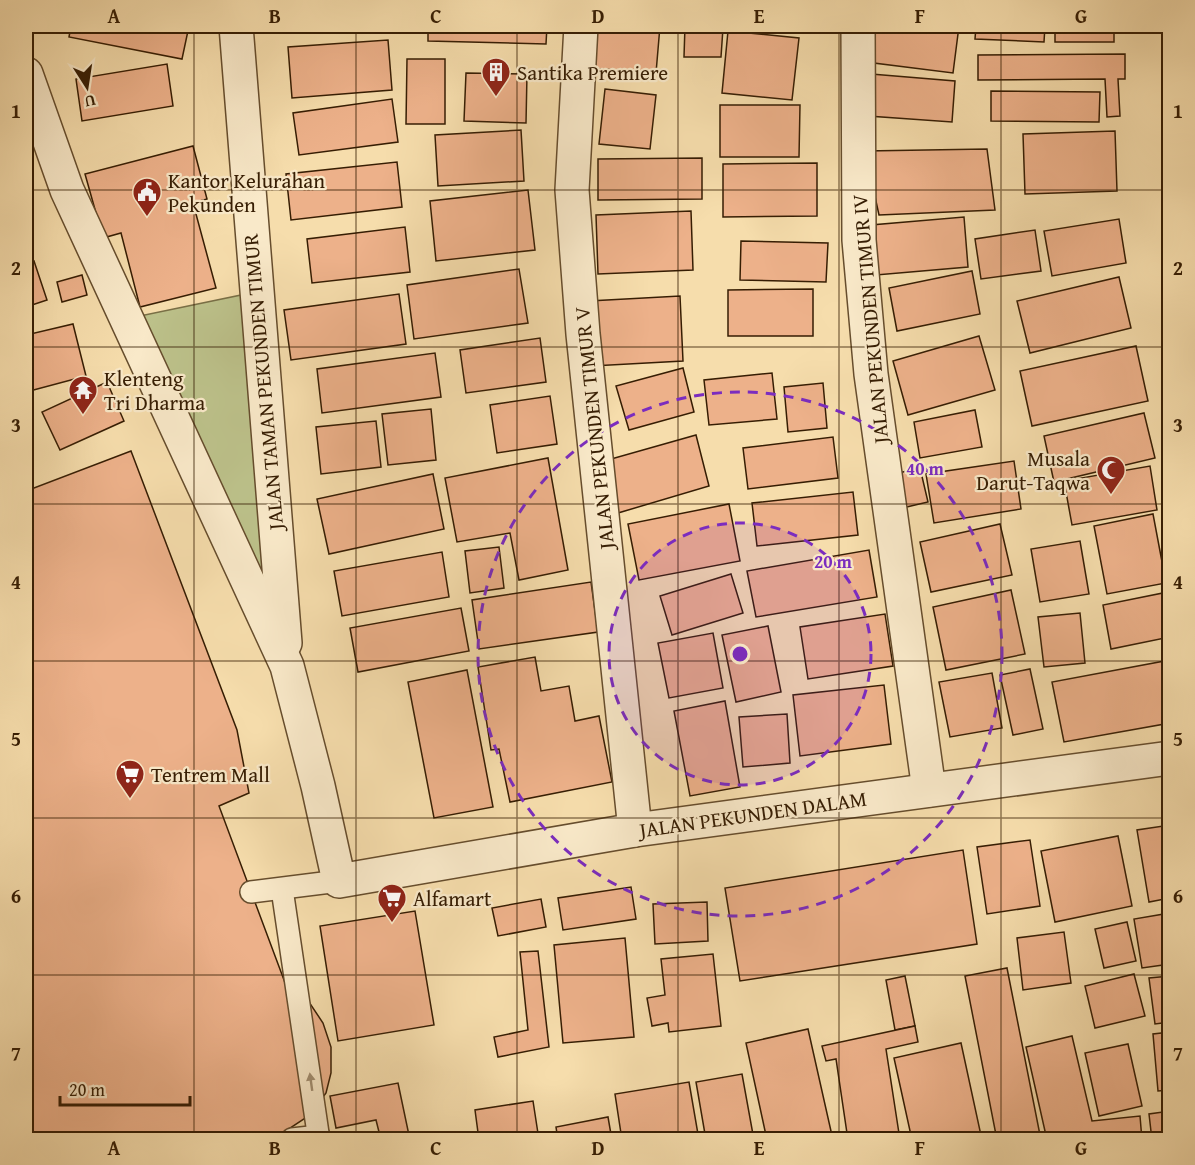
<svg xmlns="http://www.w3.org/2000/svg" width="1195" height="1165" font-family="'Gentium Book Plus',serif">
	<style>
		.green { fill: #bcc18a; stroke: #796f46; stroke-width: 1.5 }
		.building { fill: #edb18a; stroke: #361d03; stroke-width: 1.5 }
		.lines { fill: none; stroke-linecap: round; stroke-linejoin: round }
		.service-casing { stroke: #664d2d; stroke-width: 24 }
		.minor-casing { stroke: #664d2d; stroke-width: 36 }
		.service { stroke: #f9e9c9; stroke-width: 21 }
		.minor { stroke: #f9e9c9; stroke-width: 33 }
		.oneway { fill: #a18d70 }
		.grid { fill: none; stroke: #361d03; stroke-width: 1.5; stroke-opacity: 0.55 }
		.ring { fill: none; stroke: #7b2cbf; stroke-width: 3; stroke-dasharray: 10 8 }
		.labels { text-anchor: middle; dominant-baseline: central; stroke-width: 4.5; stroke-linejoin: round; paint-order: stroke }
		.poi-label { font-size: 21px; fill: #361d03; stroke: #f9e9c9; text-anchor: start }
		.street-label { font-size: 21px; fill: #361d03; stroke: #f9e9c9 }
		.centre { fill: #7b2cbf; stroke: #f9e9c9; stroke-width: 3 }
		.ring-label { font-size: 18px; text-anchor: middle; font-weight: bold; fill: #7b2cbf; stroke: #f9e9c9; stroke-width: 4.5; stroke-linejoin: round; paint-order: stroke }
		.neatline { fill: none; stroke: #361d03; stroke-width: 2 }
		.grid-label { font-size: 20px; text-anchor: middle; font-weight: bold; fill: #361d03 }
	</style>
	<rect width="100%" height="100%" fill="#f6ddac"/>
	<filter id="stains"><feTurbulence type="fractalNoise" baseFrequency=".00333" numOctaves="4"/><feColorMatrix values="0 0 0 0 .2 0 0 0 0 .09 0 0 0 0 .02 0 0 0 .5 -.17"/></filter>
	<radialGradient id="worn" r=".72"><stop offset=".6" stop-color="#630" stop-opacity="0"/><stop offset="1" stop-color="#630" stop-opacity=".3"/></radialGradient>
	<path class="green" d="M246,294L273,607L135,317Z"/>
	<g class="building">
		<path d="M71,26H189L182,59L69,37Z"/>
		<path d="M304,26H391V28L304,32Z"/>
		<path d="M428,26H547L546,44L428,41Z"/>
		<path d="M593,26H660L656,73L590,68Z"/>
		<path d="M685,26L723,28L721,57H684Z"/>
		<path d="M871,26H959L953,73L866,62Z"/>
		<path d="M976,26H1045L1044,42L975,39Z"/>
		<rect x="1055" y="26" width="59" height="16"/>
		<path d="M728,31L799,38L792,100L722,93Z"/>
		<path d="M388,40L392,90L292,98L288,47Z"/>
		<path d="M1125,54V79H1118L1120,116L1107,117L1105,79L978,80V55Z"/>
		<path d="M407,59H445V124H406Z"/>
		<path d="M167,64L173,106L82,121L76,79Z"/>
		<path d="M466,73L527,74L526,123L464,121Z"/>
		<path d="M871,74L955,81L952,122L868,116Z"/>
		<path d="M605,89L656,95L650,149L599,144Z"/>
		<path d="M991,91L1100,92L1099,122L991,121Z"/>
		<path d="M392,99L398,142L299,155L293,113Z"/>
		<path d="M720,105H800L799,157H720Z"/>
		<path d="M521,130L524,181L438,186L435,135Z"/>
		<path d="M1115,131L1117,191L1025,194L1023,134Z"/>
		<path d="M193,146L207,199L193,203L216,288L140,307L121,233L103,238L85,174Z"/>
		<path d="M987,149L995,210L879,215L865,151Z"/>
		<path d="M702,158V199L598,200V159Z"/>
		<path d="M397,162L402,207L291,220L286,174Z"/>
		<path d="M817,163V216L723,217V164Z"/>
		<path d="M528,190L535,250L436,261L430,201Z"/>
		<path d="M691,211L693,270L598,274L596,215Z"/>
		<path d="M964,217L968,267L876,275L871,225Z"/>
		<path d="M1119,219L1126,263L1052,276L1044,231Z"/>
		<path d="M405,227L410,272L312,283L307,239Z"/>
		<path d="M1035,230L1041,271L981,279L975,239Z"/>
		<path d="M741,241L828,243L826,282L740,280Z"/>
		<path d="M34,261L47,300L26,307V264Z"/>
		<path d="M519,269L528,323L414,339L407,285Z"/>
		<path d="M972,271L980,314L897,331L889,288Z"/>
		<path d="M82,275L87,295L62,302L57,282Z"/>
		<path d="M1119,277L1131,328L1030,353L1017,301Z"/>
		<path d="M813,289V336H728V290Z"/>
		<path d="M399,294L406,344L291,360L284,310Z"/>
		<path d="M680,296L683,361L592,366L589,301Z"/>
		<path d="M73,324L86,376L26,392V335Z"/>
		<path d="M979,336L995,390L908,415L893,361Z"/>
		<path d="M540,338L546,382L466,393L460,350Z"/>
		<path d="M1136,346L1148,401L1032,426L1020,371Z"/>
		<path d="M435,353L441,397L322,413L317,369Z"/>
		<path d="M683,368L694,412L629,430L616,386Z"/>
		<path d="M772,373L777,419L709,425L704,380Z"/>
		<path d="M107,382L124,421L60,450L42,412Z"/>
		<path d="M823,383L827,428L788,432L784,387Z"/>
		<path d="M550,396L557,444L497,453L490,405Z"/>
		<path d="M431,409L436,460L388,465L382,414Z"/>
		<path d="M975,410L982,447L920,458L914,422Z"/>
		<path d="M1144,413L1155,458L1054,482L1044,436Z"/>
		<path d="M376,421L381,467L321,474L316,427Z"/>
		<path d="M696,435L709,486L618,513L604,461Z"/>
		<path d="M833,437L838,478L748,489L743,448Z"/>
		<path d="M131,451L237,730L249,793L219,806L287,988L309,1002L323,1023L331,1047V1073L326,1093L310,1115L290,1128L292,1140H26V556L30,555L26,544V491Z"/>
		<path d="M548,458L568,570L519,580L510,533L457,542L445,478Z"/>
		<path d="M1014,461L1021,509L934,523L926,474Z"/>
		<path d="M1150,466L1157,510L1072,525L1064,481Z"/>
		<path d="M920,468L928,502L898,509L890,475Z"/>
		<path d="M433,474L444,529L329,554L317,499Z"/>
		<path d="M853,492L858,535L757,546L752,503Z"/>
		<path d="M729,504L740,561L639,580L628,524Z"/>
		<path d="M1153,514L1166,583L1107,594L1094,526Z"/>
		<path d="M1000,524L1012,575L931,592L920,542Z"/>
		<path d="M1080,541L1089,594L1040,602L1031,549Z"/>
		<path d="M499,547L504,588L470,593L465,551Z"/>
		<path d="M869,550L877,597L756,617L747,571Z"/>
		<path d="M442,552L449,597L342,616L334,571Z"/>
		<path d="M731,574L743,613L672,635L660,596Z"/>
		<path d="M591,582L598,632L479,649L472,600Z"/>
		<path d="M1011,590L1025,654L946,670L933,607Z"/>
		<path d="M1163,593L1170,637L1111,649L1103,605Z"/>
		<path d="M461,608L469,651L358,672L350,628Z"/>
		<path d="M1080,613L1085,663L1044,667L1038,617Z"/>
		<path d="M885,614L893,666L808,679L800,627Z"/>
		<path d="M768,626L781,692L736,702L722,635Z"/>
		<path d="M713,633L723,688L669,698L658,643Z"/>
		<path d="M535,657L541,691L569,686L575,721L599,716L612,782L510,802L499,749L491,750L478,667Z"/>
		<path d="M1170,660V723L1064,742L1052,682Z"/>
		<path d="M1030,669L1043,729L1013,735L1000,675Z"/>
		<path d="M467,670L493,807L434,818L408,682Z"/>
		<path d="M992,673L1002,728L950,737L939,682Z"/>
		<path d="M884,685L891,744L800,756L793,695Z"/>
		<path d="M725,701L740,787L690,796L674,711Z"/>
		<path d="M787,714L790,763L743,767L739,717Z"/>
		<path d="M1170,825V898L1149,902L1137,830Z"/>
		<path d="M1118,836L1132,906L1055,922L1041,851Z"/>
		<path d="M1030,840L1040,906L987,914L977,847Z"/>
		<path d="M963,850L977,944L740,981L725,888Z"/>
		<path d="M631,887L636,919L563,930L558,898Z"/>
		<path d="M541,899L546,927L498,936L492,908Z"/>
		<path d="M707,902L708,941L655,944L653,904Z"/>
		<path d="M415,911L434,1025L338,1041L320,926Z"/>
		<path d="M1170,913V964L1142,968L1134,919Z"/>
		<path d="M1127,922L1136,961L1104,968L1095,929Z"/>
		<path d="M1064,932L1071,983L1023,990L1017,938Z"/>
		<path d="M625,938L634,1037L563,1043L554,945Z"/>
		<path d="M538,951L549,1047L498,1057L494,1037L528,1030L520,952Z"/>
		<path d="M713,954L721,1026L669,1032L668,1023L652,1026L647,998L665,995L661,959Z"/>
		<path d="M1007,968L1041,1140H997L965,976Z"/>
		<path d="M1134,974L1145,1016L1095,1028L1085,986Z"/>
		<path d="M905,976L915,1026L895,1030L886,980Z"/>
		<path d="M1170,976V1022L1155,1024L1149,978Z"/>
		<path d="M915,1026L918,1042L886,1049L900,1140H848L836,1059L826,1061L822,1046Z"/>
		<path d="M808,1029L833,1140H767L746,1043Z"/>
		<path d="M1170,1032V1090L1158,1091L1153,1034Z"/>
		<path d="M1072,1036L1092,1121L1140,1116L1142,1140H1047L1026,1047Z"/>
		<path d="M961,1043L982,1140H912L894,1058Z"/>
		<path d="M1128,1044L1142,1106L1099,1116L1085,1053Z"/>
		<path d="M742,1074L754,1140H706L696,1082Z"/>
		<path d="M689,1082L699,1140H622L615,1094Z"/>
		<path d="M398,1083L410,1140H381L376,1120L336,1128L330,1096Z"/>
		<path d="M533,1101L539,1140H479L475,1110Z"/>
		<path d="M1170,1111V1140H1152L1149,1114Z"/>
		<path d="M608,1117L612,1140H558L556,1127Z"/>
	</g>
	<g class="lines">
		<g class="service-casing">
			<g id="service">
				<path d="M282,889L319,1140"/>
				<path d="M251,892L339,881"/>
				<path d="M292,1139L319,1136"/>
			</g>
		</g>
		<g class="minor-casing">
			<g id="minor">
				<path d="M236,26L285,643"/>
				<path d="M581,26L572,190L583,334L635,830"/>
				<path d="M858,26L859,240L871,374L929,790"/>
				<path d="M26,74L67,190L287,666L318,786L339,881L635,830L1170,758"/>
			</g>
		</g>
		<use href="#service" class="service"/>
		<use href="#minor" class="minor"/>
	</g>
	<defs><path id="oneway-solid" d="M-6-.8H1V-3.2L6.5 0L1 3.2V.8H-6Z" transform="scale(1.5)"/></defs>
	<use class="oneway" href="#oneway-solid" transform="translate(311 1082) rotate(-98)"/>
	<path class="grid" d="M194,26V1140M356,26V1140M517,26V1140M678,26V1140M839,26V1140M1001,26V1140M26,190H1170M26,347H1170M26,504H1170M26,661H1170M26,818H1170M26,975H1170"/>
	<circle cx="740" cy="654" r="131" fill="#7b2cbf" fill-opacity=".12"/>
	<g class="ring">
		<circle cx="740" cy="654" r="131"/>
		<circle cx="740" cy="654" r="262"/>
	</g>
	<defs>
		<g id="building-pin" transform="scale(1.5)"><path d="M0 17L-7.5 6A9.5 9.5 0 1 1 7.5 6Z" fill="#8f2418" stroke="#f9e9c9"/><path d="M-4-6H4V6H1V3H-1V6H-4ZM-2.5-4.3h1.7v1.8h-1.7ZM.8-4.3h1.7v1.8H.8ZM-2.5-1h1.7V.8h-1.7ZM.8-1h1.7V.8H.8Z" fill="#fff"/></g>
		<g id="civic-pin" transform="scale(1.5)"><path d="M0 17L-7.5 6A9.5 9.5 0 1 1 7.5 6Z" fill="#8f2418" stroke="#f9e9c9"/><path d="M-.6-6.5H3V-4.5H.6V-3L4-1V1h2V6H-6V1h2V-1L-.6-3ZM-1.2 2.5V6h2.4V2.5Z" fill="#fff"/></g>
		<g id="temple-pin" transform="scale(1.5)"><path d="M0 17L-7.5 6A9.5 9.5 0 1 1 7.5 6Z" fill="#8f2418" stroke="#f9e9c9"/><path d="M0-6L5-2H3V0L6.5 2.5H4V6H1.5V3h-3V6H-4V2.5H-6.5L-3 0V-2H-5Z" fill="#fff"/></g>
		<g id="mosque-pin" transform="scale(1.5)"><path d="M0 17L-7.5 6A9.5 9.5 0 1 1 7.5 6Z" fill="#8f2418" stroke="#f9e9c9"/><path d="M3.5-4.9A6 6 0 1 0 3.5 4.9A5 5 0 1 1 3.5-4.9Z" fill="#fff"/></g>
		<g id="supermarket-pin" transform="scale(1.5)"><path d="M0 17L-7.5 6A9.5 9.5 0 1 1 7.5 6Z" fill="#8f2418" stroke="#f9e9c9"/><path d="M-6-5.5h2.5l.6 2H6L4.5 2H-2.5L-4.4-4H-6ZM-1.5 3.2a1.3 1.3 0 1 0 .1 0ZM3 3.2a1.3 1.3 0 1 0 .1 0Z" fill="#fff"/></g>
	</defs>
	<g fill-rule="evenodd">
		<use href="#building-pin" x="496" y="72"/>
		<use href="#civic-pin" x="147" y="192"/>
		<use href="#temple-pin" x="83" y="390"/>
		<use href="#mosque-pin" x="1111" y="470"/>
		<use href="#supermarket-pin" x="130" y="774"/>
		<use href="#supermarket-pin" x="392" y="898"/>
	</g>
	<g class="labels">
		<g class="poi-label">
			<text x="517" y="72">Santika Premiere</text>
			<text x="168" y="180">Kantor Kelurahan<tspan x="168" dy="24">Pekunden</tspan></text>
			<text x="104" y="378">Klenteng<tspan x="104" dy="24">Tri Dharma</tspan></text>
			<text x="1090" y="458" text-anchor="end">Musala<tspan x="1090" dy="24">Darut-Taqwa</tspan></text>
			<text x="151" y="774">Tentrem Mall</text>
			<text x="413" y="898">Alfamart</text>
		</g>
		<g class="street-label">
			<text transform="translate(870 319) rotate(-95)">JALAN PEKUNDEN TIMUR IV</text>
			<text transform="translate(263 382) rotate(-95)">JALAN TAMAN PEKUNDEN TIMUR</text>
			<text transform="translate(594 428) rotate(-96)">JALAN PEKUNDEN TIMUR V</text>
			<text transform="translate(753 814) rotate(-8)">JALAN PEKUNDEN DALAM</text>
		</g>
	</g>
	<circle cx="740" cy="654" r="9" class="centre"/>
	<g class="ring-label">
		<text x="925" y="475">40 m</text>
		<text x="833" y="568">20 m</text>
	</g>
	<rect width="1195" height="1165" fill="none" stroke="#f6ddac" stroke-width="66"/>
	<g transform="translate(87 87) rotate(168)" stroke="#f9e9c9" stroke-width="4.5" paint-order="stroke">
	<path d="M0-4.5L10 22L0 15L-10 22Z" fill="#361d03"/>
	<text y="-9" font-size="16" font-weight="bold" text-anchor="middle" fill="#361d03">U</text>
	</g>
	<path d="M60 1096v9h130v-9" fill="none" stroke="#361d03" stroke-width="3"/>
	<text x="69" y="1096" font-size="18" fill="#361d03" stroke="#f9e9c9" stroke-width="4.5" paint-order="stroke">20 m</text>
	<rect x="33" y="33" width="1129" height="1099" class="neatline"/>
	<g class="grid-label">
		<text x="114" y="23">A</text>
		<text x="275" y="23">B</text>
		<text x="436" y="23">C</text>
		<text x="598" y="23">D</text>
		<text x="759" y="23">E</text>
		<text x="920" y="23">F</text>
		<text x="1081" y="23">G</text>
		<text x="16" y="118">1</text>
		<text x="1178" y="118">1</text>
		<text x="16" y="275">2</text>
		<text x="1178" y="275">2</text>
		<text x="16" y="432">3</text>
		<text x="1178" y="432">3</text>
		<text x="16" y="589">4</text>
		<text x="1178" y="589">4</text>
		<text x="16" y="746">5</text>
		<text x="1178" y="746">5</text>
		<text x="16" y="903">6</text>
		<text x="1178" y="903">6</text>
		<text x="16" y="1060">7</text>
		<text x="1178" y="1060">7</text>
		<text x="114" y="1155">A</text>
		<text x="275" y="1155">B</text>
		<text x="436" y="1155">C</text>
		<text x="598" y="1155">D</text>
		<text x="759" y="1155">E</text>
		<text x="920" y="1155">F</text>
		<text x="1081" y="1155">G</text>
	</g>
	<rect width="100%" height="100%" filter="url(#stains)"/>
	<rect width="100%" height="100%" fill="url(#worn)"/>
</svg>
